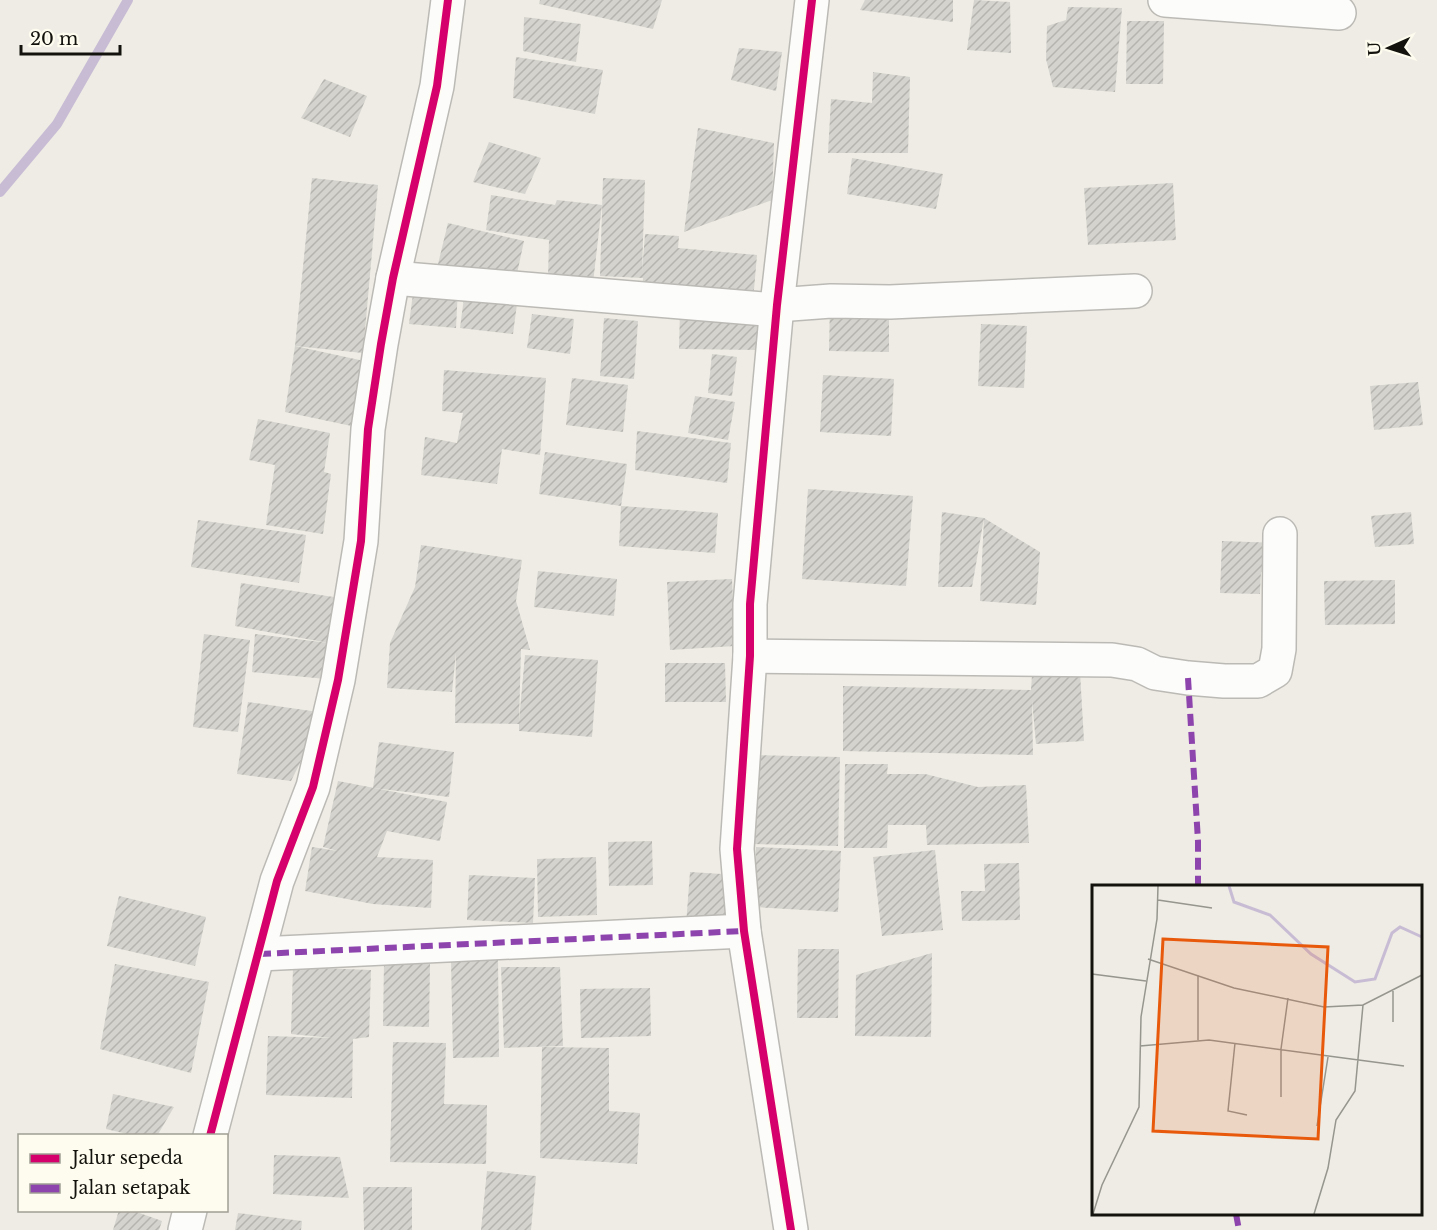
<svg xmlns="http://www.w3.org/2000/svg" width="1437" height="1230" font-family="'Libre Baskerville',serif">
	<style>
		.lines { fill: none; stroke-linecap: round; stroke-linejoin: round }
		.stream { stroke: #c8bcd5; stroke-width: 10 }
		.building { fill: url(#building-hatch) }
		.minor-casing { stroke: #bcbab5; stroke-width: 36 }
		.minor { stroke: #fcfcfb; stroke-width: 33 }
		.quiet { stroke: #8e44ad; stroke-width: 6; stroke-dasharray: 12 6; stroke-linecap: butt }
		.cycleway-casing { stroke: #fefcee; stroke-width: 11 }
		.cycleway { stroke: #d6006c; stroke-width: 8 }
		.inset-river { fill: none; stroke: #c8bcd5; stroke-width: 3 }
		.inset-road { fill: none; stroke: #96958e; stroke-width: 1.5 }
		.view { fill: #e8590c; fill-opacity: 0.15; stroke: #e8590c; stroke-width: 3 }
		.inset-edge { fill: none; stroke: #13120d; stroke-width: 3 }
	</style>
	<defs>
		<pattern id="building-hatch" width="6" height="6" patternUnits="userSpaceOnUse" patternTransform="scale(1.5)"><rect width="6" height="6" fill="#d4d3cd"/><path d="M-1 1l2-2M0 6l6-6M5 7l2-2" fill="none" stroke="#b5b4af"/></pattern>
	</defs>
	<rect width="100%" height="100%" fill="#eeece4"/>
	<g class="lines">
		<path class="stream" d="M0,192L57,124L128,0"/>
	</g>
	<g class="building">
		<path d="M540,0H662L653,29L539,4Z"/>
		<path d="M865,0H953V22L860,10Z"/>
		<path d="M974,0L1010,2L1011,53L967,50Z"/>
		<path d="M1068,7L1122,8L1115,92L1053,87L1046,59L1047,26L1066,20Z"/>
		<path d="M524,17L581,24L576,62L523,51Z"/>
		<path d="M1127,21H1164L1163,84H1126Z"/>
		<path d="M739,48L782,52L776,91L731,80Z"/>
		<path d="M516,57L603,70L595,114L513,98Z"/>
		<path d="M873,72L910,77L908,153H828L831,99L872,103Z"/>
		<path d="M324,79L367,96L350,137L301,118Z"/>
		<path d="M698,128L774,143L772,200L684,232Z"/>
		<path d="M489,142L541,158L525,194L473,182Z"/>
		<path d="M852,158L943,174L936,209L847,194Z"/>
		<path d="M312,178L378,185L363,353L295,346Z"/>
		<path d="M603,178L645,180L642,272L645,234L679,236L678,248L757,255L753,301L642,292L643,278L600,276Z"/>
		<path d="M1173,183L1176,240L1088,245L1084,188Z"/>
		<path d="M491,195L555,205L557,200L602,205L593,283L548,278L549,240L486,230Z"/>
		<path d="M448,223L524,241L515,283L438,264Z"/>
		<path d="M414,286L458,288L456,328L409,324Z"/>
		<path d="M465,290L518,296L513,334L460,328Z"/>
		<path d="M830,302L889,303V352L829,351Z"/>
		<path d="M680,309L760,310L759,350L679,349Z"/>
		<path d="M532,314L574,319L570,354L527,348Z"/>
		<path d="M604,318L638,321L634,379L600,376Z"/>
		<path d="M981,324L1027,326L1024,388L978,386Z"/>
		<path d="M295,346L378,364L366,429L285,412Z"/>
		<path d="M712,354L737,357L732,396L708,393Z"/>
		<path d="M444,370L546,378L540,455L502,449L497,484L421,475L425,437L457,443L463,413L442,411Z"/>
		<path d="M823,375L894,379L891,436L820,432Z"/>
		<path d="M572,378L628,385L623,432L566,425Z"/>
		<path d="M1418,382L1423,425L1374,430L1370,386Z"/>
		<path d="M695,396L735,402L728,440L688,433Z"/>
		<path d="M258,419L330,433L324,472L331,474L323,534L266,525L275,465L249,460Z"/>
		<path d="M637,431L731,443L727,483L635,470Z"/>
		<path d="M545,452L627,464L621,506L539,494Z"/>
		<path d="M808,489L913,496L906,586L802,579Z"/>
		<path d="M621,506L718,513L715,553L619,546Z"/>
		<path d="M942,512L984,518L1040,552L1036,605L980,601L984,518L972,587H938Z"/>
		<path d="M1411,512L1414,544L1375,547L1371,516Z"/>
		<path d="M198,520L306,535L299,583L191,567Z"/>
		<path d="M1222,541L1276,543L1275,573L1261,572L1260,594L1220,593Z"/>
		<path d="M421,545L522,560L516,601L530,650L521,649L519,721L525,655L598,660L592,737L519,731V724L455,723L456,653L452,692L387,688L390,643L415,587Z"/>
		<path d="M538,571L617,579L614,616L534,607Z"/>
		<path d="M732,579L735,646L670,650L667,582Z"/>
		<path d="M1395,580V624L1325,625L1324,581Z"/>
		<path d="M241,583L347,599L337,680L252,672L255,634L329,643L235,626Z"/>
		<path d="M204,634L250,640L238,732L193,727Z"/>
		<path d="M665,663H725L726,702H665Z"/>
		<path d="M1080,672L1084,741L1036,744L1032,700L1033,755L843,751V686L1031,690L1032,675Z"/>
		<path d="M248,702L325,713L291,781L237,774Z"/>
		<path d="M379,742L454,752L449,797L373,788Z"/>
		<path d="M754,755L840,757L838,846L752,844Z"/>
		<path d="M845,764H888L887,774H925L978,787L1026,785L1029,843L927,845L926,825H888L887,848H844Z"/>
		<path d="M338,781L447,802L440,841L387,831L377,857L433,860L431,908L373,904L305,891L312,847L338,851L323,847Z"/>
		<path d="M652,841L653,885L609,886L608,842Z"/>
		<path d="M756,847L841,851L838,912L754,907Z"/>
		<path d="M935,850L943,930L882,936L873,857Z"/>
		<path d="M596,857L597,915L538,917L537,859Z"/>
		<path d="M1019,863L1020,920L962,921L961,891H985L984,864Z"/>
		<path d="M690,872L738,875L734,928L686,925Z"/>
		<path d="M469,875L535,878L533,923L467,920Z"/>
		<path d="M119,896L206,917L195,966L107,946Z"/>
		<path d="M798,949H839L838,1018H797Z"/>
		<path d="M932,953L931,1037L855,1036L856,975Z"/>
		<path d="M498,959L499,1057L453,1058L451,960Z"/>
		<path d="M384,963L430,964L429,1027L383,1026Z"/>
		<path d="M115,964L209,982L191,1073L100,1049Z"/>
		<path d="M293,967L371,970L369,1037L353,1039L352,1098L266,1095L268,1036L332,1038L291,1034Z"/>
		<path d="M501,967H560L563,1046L504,1048Z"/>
		<path d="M650,988L651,1036L581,1038L580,989Z"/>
		<path d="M393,1042L446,1043L444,1104L487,1105L486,1164L390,1162Z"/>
		<path d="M542,1047L609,1048V1111L640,1113L637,1164L540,1158Z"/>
		<path d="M113,1094L174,1107L157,1136H136L106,1129Z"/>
		<path d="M274,1155L340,1157L349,1198L273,1194Z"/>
		<path d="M487,1171L536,1176L531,1230H481Z"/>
		<path d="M363,1187H412V1230H364Z"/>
		<path d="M119,1210H131L162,1221L159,1230H113Z"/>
		<path d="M238,1213L302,1221L301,1230H235Z"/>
	</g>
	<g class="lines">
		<g class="minor-casing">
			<g id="minor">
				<path d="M1165,0L1339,13"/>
				<path d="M393,278L776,310"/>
				<path d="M777,305L831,301L890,302L1135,291"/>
				<path d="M750,656L1112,660L1137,664L1155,673L1188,678L1224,681H1258L1275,671L1279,649L1280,534"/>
				<path d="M259,954L744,931"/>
				<path d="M210,1136L277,881L313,787L338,680L361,541L368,429L381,344L393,278L437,86L448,0"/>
				<path d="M185,1230L190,1210"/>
				<path d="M791,1230L744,931L737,849L750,656V604L777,305L812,0"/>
			</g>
		</g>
		<use href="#minor" class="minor"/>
		<g class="quiet">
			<path d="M1188,678L1198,841V886"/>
			<path d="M259,954L744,931"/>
			<path d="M1236,1214L1239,1230"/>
		</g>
		<g class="cycleway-casing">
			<g id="cycleway">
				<path d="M210,1136L277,881L313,787L338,680L361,541L368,429L381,344L393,278L437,86L448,0"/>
				<path d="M791,1230L744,931L737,849L750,656V604L777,305L812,0"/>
			</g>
		</g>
		<use href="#cycleway" class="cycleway"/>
	</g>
	<g transform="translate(1092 885)">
		<rect width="330" height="330" fill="#eeece4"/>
		<path class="inset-river" d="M137,1L142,17L178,30L219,69L263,97L283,94L300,48L308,42L330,52"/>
		<path class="inset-road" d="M66,15L120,23M56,74L142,103L232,122L271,120L330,90M0,89L54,96M301,106V137M106,155V90M143,158L136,226L155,230M48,161L117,155L312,181M189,164L196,113M189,212V164M225,241L236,172M1,329L10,300L47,222L49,132L65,34L66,1M222,329L236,283L244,235L263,206L271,120"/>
		<path class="view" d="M71,54L236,62L226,254L61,246Z"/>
		<rect width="330" height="330" class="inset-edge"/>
	</g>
	<rect x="18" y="1134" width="210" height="78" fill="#fefcee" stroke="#a09e94" stroke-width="1.5"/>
	<rect x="30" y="1154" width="30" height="9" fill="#d6006c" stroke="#a09e94" stroke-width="1.5"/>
	<text x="72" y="1164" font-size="18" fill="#13120d">Jalur sepeda</text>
	<rect x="30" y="1184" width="30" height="9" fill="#8e44ad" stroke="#a09e94" stroke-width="1.5"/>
	<text x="72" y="1194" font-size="18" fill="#13120d">Jalan setapak</text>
	<g transform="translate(1389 48) rotate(267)" stroke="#fefcee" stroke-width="4.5" paint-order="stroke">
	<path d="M0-4.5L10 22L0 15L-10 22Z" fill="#13120d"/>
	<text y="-9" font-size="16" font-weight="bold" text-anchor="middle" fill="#13120d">U</text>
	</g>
	<path d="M21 45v9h99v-9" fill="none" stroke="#13120d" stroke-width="3"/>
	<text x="30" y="45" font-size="18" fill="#13120d" stroke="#fefcee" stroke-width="4.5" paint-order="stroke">20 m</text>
</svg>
